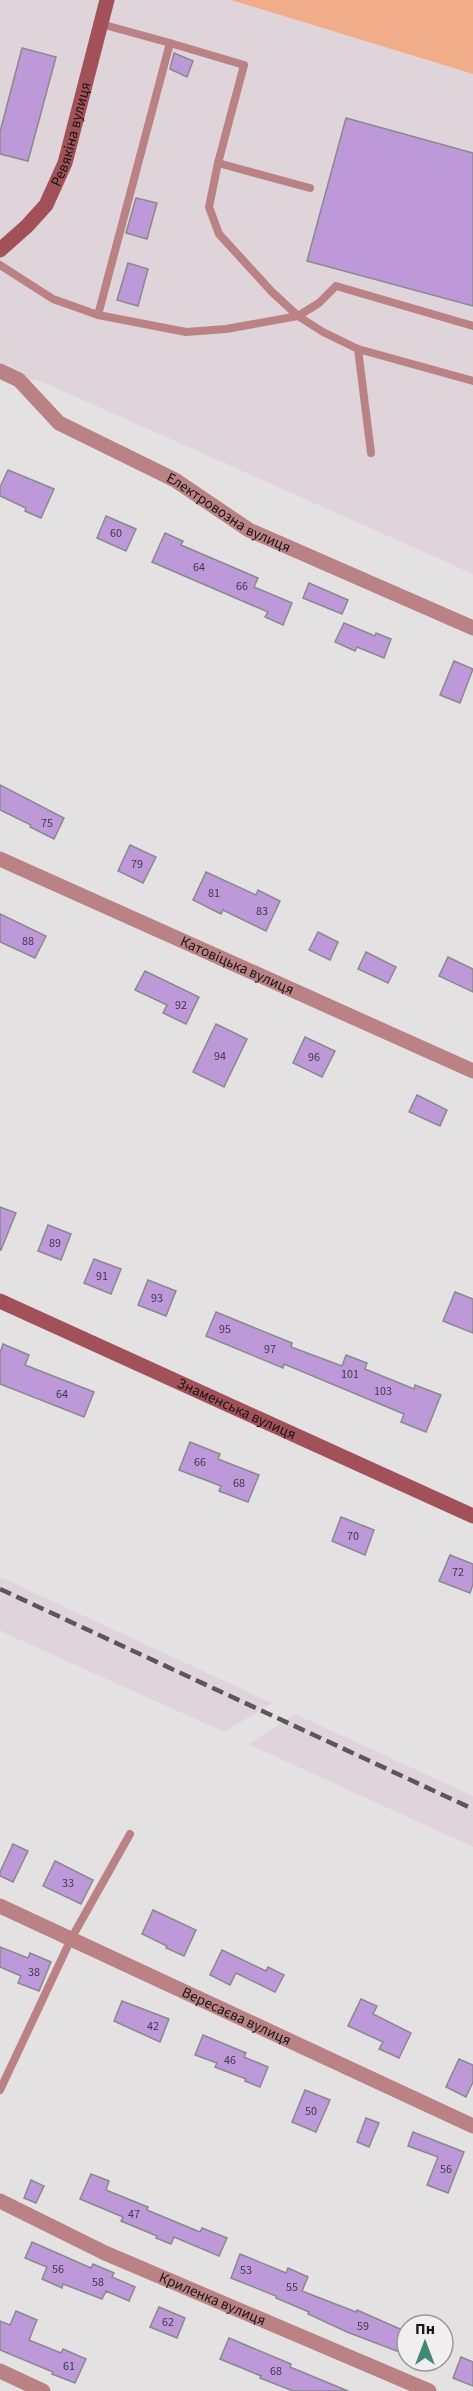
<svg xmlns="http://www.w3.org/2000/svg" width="473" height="2391" font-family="'Source Sans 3',sans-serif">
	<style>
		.built { fill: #dfd4da }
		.green { fill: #f1ad89 }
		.building { fill: #bd99d9; stroke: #8a898c; stroke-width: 1.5 }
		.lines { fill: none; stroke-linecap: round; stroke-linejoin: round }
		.lane { stroke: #bb8285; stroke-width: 8 }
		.street { stroke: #bb8285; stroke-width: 15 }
		.secondary { stroke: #a25159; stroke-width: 15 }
		.rail { stroke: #595758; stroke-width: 4.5; stroke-dasharray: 12 6; stroke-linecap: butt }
		.labels { text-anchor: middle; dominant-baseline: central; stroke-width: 5; stroke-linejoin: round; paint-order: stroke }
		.number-label { font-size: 12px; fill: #413848 }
		.street-label { font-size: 15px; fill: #181717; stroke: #f1eef0 }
	</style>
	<rect width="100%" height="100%" fill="#e4e1e3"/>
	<g class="built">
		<path d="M0,0H231L473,74V574L38,380H19L0,371Z"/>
		<path d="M0,1577L272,1703L224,1732L0,1631Z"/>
		<path d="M295,1714L473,1796V1847L248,1744Z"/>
	</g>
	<path class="green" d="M231,0H473V74Z"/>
	<g class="building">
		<path d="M22,48L56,57L28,161L0,154V132Z"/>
		<path d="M174,53L193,61L187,77L170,69Z"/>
		<path d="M346,118L473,153V306L307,261Z"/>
		<path d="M136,198L157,203L147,239L126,233Z"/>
		<path d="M128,263L148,269L138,306L117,300Z"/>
		<path d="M8,470L54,489L41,518L25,511L26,508L0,496V487Z"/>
		<path d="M106,516L136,529L126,551L97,538Z"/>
		<path d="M165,533L183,541L181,545L258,578L254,587L292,603L283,625L265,617L268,612L152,562Z"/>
		<path d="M309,583L348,600L342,614L303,598Z"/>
		<path d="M344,623L375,636L376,633L391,639L384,658L357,647L355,651L335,642Z"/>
		<path d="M454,661L473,669L460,703L440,695Z"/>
		<path d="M0,785L64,818L54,839L30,827L31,825L0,810Z"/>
		<path d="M130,845L156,857L143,883L118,871Z"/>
		<path d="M206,872L256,895L258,890L280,901L266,931L223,910L221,914L193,900Z"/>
		<path d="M0,914L46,936L35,958L0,942Z"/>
		<path d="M318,932L338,942L330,960L309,950Z"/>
		<path d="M366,952L396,967L388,983L358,969Z"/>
		<path d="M448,957L473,969V992L439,976Z"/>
		<path d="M145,971L199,997L186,1024L163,1013L167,1005L135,990Z"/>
		<path d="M216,1024L247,1039L224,1087L193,1072Z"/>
		<path d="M305,1037L335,1051L322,1077L293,1063Z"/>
		<path d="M417,1095L447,1110L440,1126L409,1112Z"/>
		<path d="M0,1207L16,1213L1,1250H0Z"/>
		<path d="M48,1225L71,1234L61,1260L38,1251Z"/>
		<path d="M94,1259L121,1269L111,1294L84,1283Z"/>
		<path d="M148,1280L176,1291L166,1316L138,1305Z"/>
		<path d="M455,1292L473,1299V1333L443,1321Z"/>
		<path d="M216,1312L292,1343L291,1347L342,1366L346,1355L367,1363L365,1369L414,1389L415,1385L441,1395L426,1432L401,1422L404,1414L284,1364L283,1368L206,1336Z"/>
		<path d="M3,1344L29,1355L25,1365L94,1392L84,1417L0,1384V1353Z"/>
		<path d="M190,1442L220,1454L218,1459L259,1475L248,1502L219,1491L221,1486L179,1470Z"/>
		<path d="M341,1517L374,1530L365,1555L332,1541Z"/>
		<path d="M450,1555L473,1564V1584L470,1593L439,1581Z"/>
		<path d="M13,1844L28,1851L13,1882L0,1876V1872Z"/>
		<path d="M55,1861L93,1880L81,1904L43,1886Z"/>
		<path d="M153,1910L196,1930L184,1956L166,1948L167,1946L142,1934Z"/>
		<path d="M0,1947L28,1958L30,1953L51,1962L39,1991L18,1983L21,1976L0,1967Z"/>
		<path d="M222,1950L266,1971L268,1967L284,1975L275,1992L236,1973L230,1985L210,1975Z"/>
		<path d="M361,1999L377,2006L373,2014L411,2033L399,2058L379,2049L383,2042L348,2026Z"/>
		<path d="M122,2001L169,2019L160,2042L114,2021Z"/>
		<path d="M203,2035L246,2053L244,2057L268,2067L260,2087L245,2081L246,2079L215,2067L217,2063L195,2055Z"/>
		<path d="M459,2059L473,2065V2082L466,2097L446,2087Z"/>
		<path d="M305,2090L330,2100L316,2132L292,2122Z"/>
		<path d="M366,2118L379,2123L369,2147L357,2142Z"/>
		<path d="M413,2132L464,2152L448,2193L427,2185L438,2157L408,2146Z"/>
		<path d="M91,2174L109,2181L106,2190L148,2207L147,2210L200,2232L202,2228L227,2238L219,2256L174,2237L171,2244L156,2238L157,2236L121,2221L123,2217L80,2199Z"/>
		<path d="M31,2180L44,2186L36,2203L24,2198Z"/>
		<path d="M32,2242L91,2268L93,2264L114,2273L112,2277L135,2287L129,2301L106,2291L102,2299L63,2284L62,2288L42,2279L47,2267L25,2258Z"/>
		<path d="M240,2254L286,2273L288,2268L308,2277L302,2291L356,2312L357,2310L407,2332V2355L347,2332L308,2314L309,2312L276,2298V2296L231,2278Z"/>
		<path d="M159,2307L185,2318L177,2338L150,2327Z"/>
		<path d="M16,2311L37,2320L29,2340L61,2353L63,2349L86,2359L75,2383L52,2374L53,2372L0,2350V2321L10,2325Z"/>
		<path d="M229,2338L291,2364L290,2367L348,2391H293L260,2378L261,2376L220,2359Z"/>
		<path d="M461,2357L473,2362V2386L453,2378Z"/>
	</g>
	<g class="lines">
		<g class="lane">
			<path d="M170,43L244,65L218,163L209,207L219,234L272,292L298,316L323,332L358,349L473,381"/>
			<path d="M218,163L310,188"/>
			<path d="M0,265L53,299L98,315L170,43L101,24"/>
			<path d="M98,315L186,332L226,329L298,316L319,303L336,286L473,326"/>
			<path d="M358,349L371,453"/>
			<path d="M0,2090L71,1939L130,1834"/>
		</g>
		<g class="street">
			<path id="s1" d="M0,371L19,380L59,423L175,480L249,530L473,628"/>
			<path id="s2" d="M0,859L473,1071"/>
			<path id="s3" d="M0,1906L473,2126"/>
			<path id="s4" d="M0,2201L105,2253L429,2391"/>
			<path d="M0,2371L43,2391"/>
		</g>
		<g class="secondary">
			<path id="s5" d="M0,250L27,226L46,205L65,163L107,0"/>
			<path id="s6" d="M0,1301L473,1516"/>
		</g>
		<path class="rail" d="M0,1589L473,1809"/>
	</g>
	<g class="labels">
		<g class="number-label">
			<text x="116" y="533">60</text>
			<text x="199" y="567">64</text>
			<text x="242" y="586">66</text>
			<text x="47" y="823">75</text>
			<text x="137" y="864">79</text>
			<text x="214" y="893">81</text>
			<text x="262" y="911">83</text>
			<text x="28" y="941">88</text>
			<text x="181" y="1005">92</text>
			<text x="220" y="1056">94</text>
			<text x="314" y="1057">96</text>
			<text x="55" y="1243">89</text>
			<text x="102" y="1276">91</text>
			<text x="157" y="1298">93</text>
			<text x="225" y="1329">95</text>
			<text x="270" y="1349">97</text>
			<text x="350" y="1374">101</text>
			<text x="383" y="1391">103</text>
			<text x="62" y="1394">64</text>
			<text x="200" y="1462">66</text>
			<text x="239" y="1483">68</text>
			<text x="353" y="1536">70</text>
			<text x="458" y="1572">72</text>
			<text x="68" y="1883">33</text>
			<text x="34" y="1972">38</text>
			<text x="153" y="2026">42</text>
			<text x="230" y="2060">46</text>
			<text x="311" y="2111">50</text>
			<text x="446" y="2169">56</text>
			<text x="134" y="2214">47</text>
			<text x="58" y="2269">56</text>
			<text x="246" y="2270">53</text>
			<text x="98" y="2282">58</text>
			<text x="292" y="2287">55</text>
			<text x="168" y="2322">62</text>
			<text x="363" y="2326">59</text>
			<text x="69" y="2366">61</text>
			<text x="276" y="2371">68</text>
		</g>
		<g class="street-label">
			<text stroke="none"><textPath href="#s5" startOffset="140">Ревякіна вулиця</textPath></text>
			<text stroke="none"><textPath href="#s1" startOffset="272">Електровозна вулиця</textPath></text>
			<text stroke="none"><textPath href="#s2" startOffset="260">Катовіцька вулиця</textPath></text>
			<text stroke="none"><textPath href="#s6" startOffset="260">Знаменська вулиця</textPath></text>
			<text stroke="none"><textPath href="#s3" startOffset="261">Вересаєва вулиця</textPath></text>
			<text stroke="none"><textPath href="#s4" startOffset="234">Криленка вулиця</textPath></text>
		</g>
	</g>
	<g transform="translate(425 2343)"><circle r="28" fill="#f1eef0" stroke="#9a9899" stroke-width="1.5"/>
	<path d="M0-4.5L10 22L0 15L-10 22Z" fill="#448779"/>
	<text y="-9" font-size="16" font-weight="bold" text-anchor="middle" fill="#181717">Пн</text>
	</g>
</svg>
